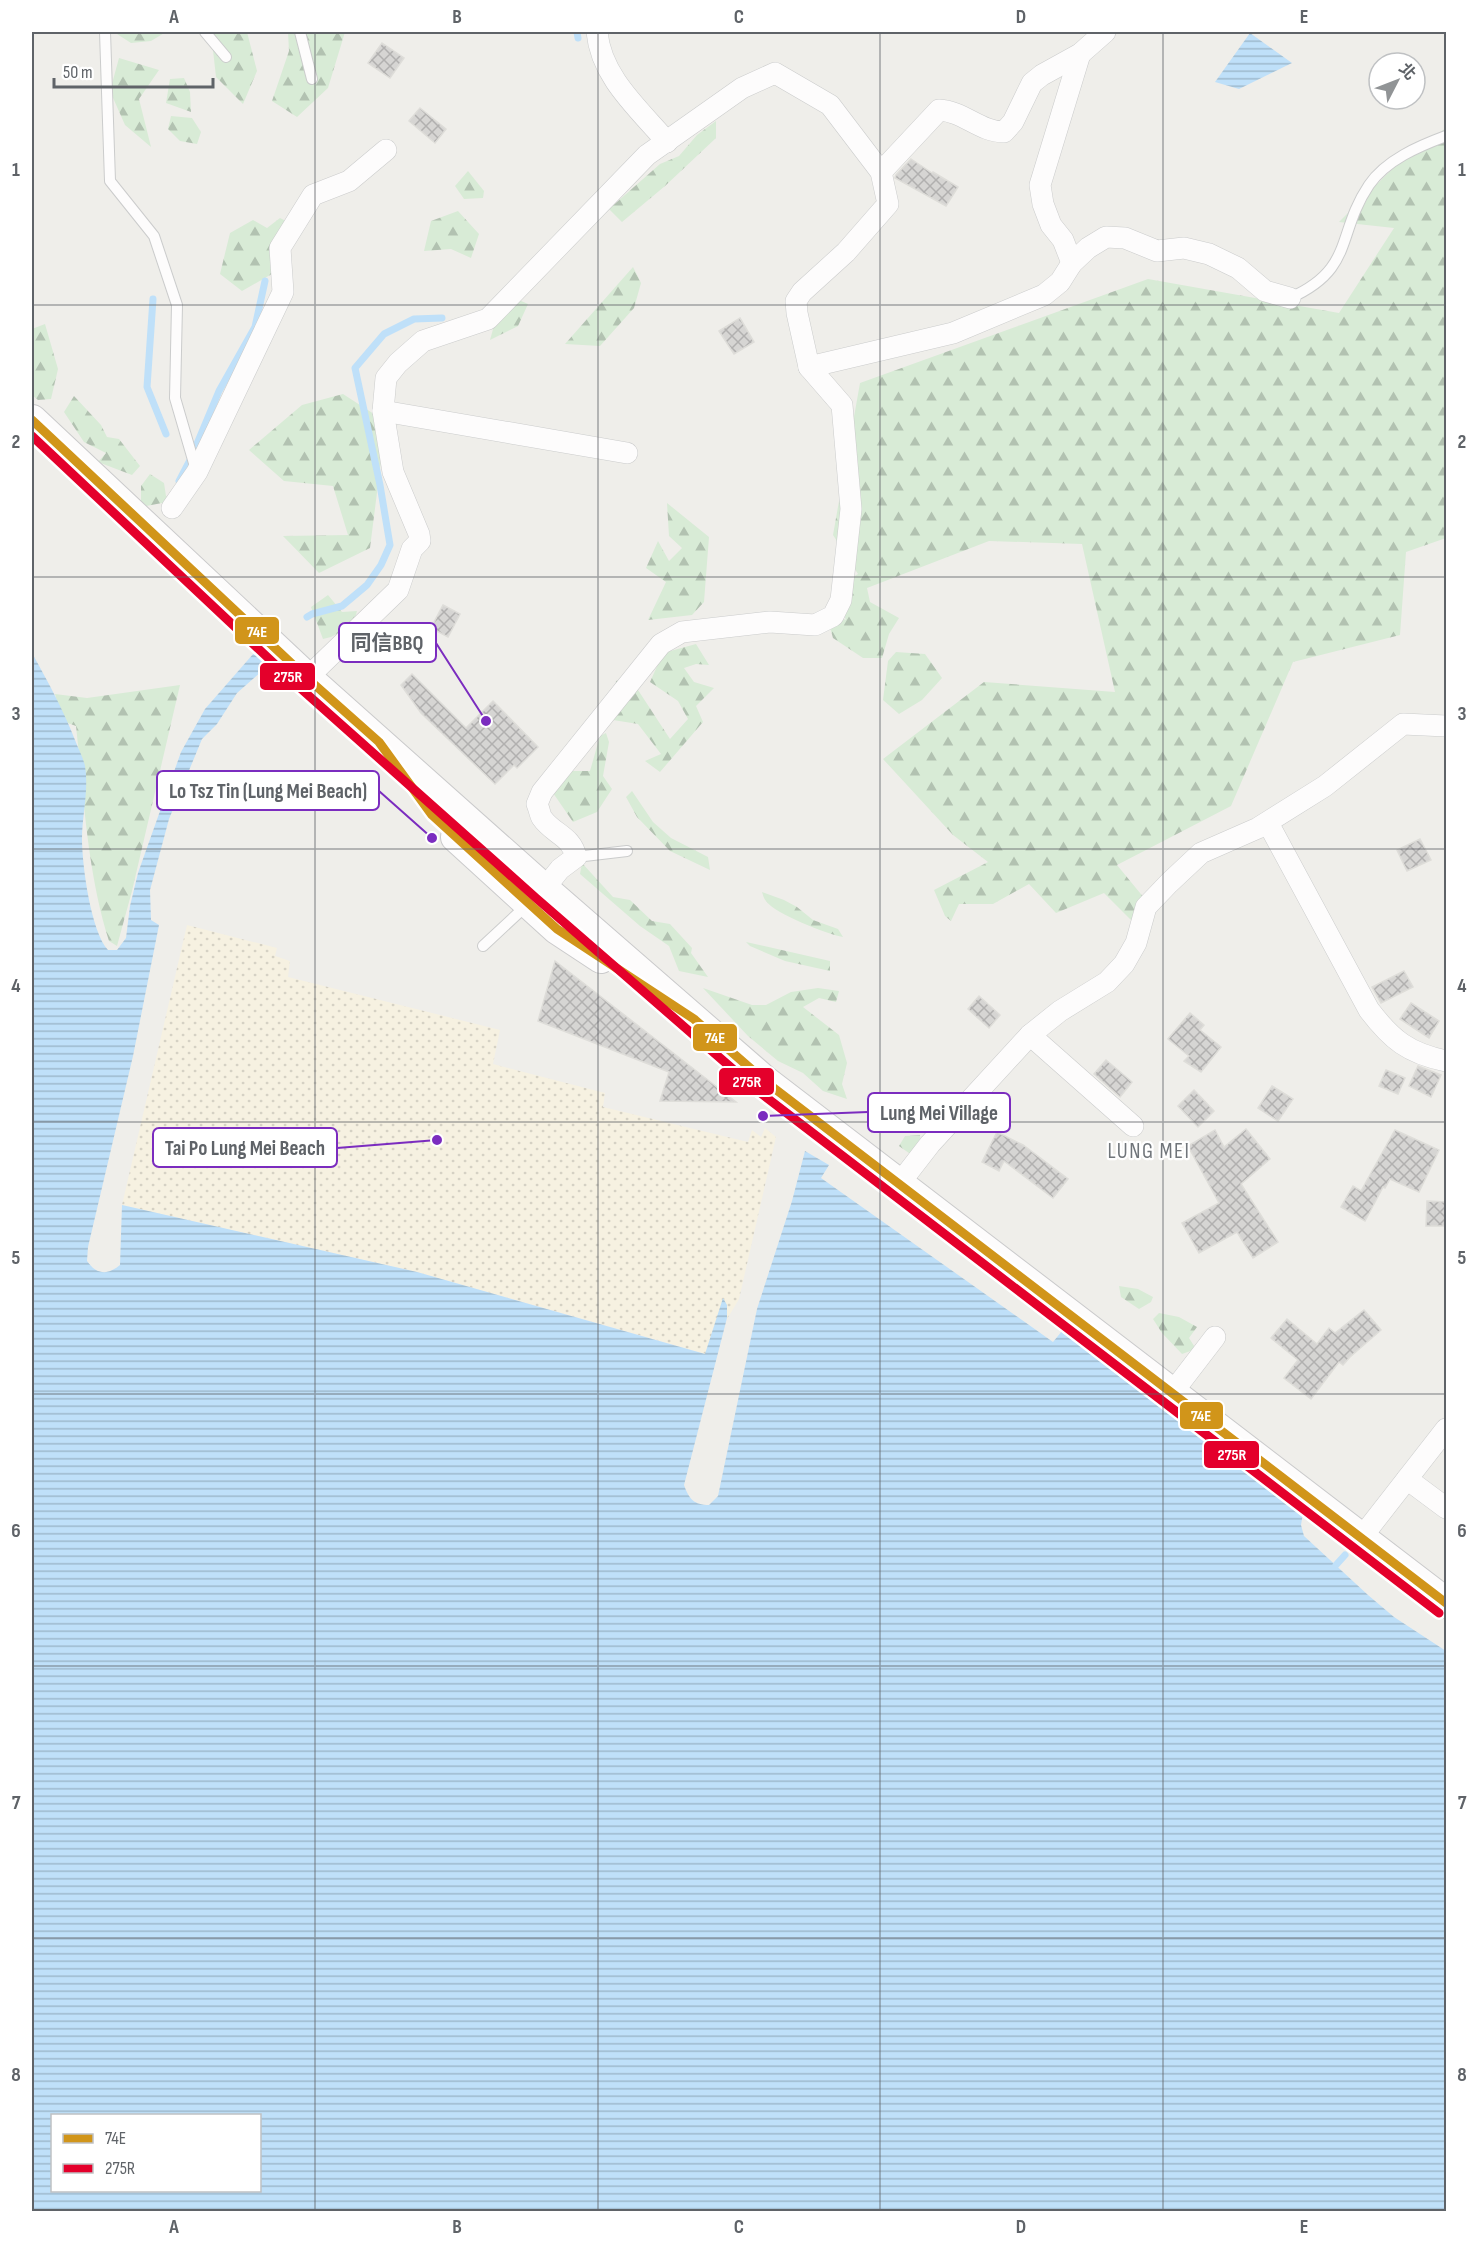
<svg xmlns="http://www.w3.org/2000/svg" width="1478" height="2243" font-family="'Sofia Sans Condensed','Noto Sans TC',sans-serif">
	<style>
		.forest { fill: url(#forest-firs) }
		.sand { fill: url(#sand-dots) }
		.water { fill: url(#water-rules); fill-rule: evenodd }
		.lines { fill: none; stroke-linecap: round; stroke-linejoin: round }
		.stream { stroke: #bfe0f9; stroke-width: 7 }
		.building { fill: url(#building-cross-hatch); stroke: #deddd9; stroke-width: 1.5 }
		.service-casing { stroke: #cbcccc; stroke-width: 12 }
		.minor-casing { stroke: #cbcccc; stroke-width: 22 }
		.secondary-casing { stroke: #cacacb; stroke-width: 32 }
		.service { stroke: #fdfcfc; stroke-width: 10 }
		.minor { stroke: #fdfcfc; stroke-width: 21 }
		.secondary { stroke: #fdfcfc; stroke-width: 30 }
		.bus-1-casing { stroke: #fff; stroke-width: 14 }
		.bus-2-casing { stroke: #fff; stroke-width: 14 }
		.bus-1 { stroke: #d1951a; stroke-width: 9 }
		.bus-2 { stroke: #e4002b; stroke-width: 9 }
		.grid { fill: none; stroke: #5f6368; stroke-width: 1.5; stroke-opacity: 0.55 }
		.labels { text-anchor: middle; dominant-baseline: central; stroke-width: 4.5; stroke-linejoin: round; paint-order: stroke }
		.quarter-label { font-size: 22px; letter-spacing: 1.5px; fill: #70757a; stroke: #fff }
		.leader { fill: none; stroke: #7b2cbf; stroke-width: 2 }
		.callout-dot { fill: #7b2cbf; stroke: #fff; stroke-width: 2 }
		.callout { fill: #fff; stroke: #7b2cbf; stroke-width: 2 }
		.callout-label { font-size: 21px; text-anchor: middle; font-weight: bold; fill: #5f6368 }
		.line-badge { stroke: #fff; stroke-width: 2 }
		.badge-label { font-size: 16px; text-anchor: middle; font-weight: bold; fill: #fff }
		.neatline { fill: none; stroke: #5f6368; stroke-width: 2 }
		.grid-label { font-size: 20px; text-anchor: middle; font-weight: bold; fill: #5f6368 }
	</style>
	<defs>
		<pattern id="forest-firs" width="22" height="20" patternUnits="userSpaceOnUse" patternTransform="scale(1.5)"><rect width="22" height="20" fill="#d8ebd6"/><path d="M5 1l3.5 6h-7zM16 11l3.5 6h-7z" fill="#b2c2b1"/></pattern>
		<pattern id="sand-dots" width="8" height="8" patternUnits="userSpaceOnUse" patternTransform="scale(1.5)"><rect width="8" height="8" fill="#f6f1e1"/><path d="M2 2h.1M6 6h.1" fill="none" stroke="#d5d1c4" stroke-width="1.8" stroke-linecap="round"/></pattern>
		<pattern id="water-rules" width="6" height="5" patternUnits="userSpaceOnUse" patternTransform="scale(1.5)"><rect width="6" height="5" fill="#bfe0f9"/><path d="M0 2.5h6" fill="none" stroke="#9eb9cd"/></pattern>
		<pattern id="building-cross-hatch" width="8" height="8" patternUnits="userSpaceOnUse" patternTransform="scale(1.5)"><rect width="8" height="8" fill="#d6d5d3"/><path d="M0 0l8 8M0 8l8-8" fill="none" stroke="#b1b0af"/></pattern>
	</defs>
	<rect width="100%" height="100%" fill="#efeeea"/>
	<g class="forest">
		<path d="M118,32H166L151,41L131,43L117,34Z"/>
		<path d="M211,32H247L257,71L243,104L216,77Z"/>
		<path d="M288,32H345L328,88L297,117L272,101L289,51Z"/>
		<path d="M119,58L159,70L139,99L151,147L125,125L110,91Z"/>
		<path d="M184,78L190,92L191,112L166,103L170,79Z"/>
		<path d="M171,116L192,118L201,132L197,144L180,141L168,129Z"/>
		<path d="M716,121V138L665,186L622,222L609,209L660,164L679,156L697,135Z"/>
		<path d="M1446,128V538L1406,552L1400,635L1293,662L1231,806L1117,865L1154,910L1135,924L1104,893L1056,913L1029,884L993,904H959L951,921L945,916L934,890L988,862L953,835L883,759L984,682L1115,692L1082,544L989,541L867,588L870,602L899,618L889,634L882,658H863L833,638L825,610L846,620L833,589L858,574L833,535L860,383L1148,279L1339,313L1394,228L1339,222L1401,160Z"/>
		<path d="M468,171L484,191L483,198L464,199L455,186Z"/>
		<path d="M458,211L479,234L471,258L451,249L424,251L431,221Z"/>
		<path d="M280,218L300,228L284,267L242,291L220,274L230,233L253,220L267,228Z"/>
		<path d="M633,267L641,283L634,308L600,346L565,344Z"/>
		<path d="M519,300L528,304L518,326L490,340L495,322Z"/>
		<path d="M45,324L58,369L51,399L38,400L32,395V329Z"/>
		<path d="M343,394L377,416L382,453L370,548L319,573L283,536L348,535L333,486L284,481L249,450L302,405Z"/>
		<path d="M74,396L101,425L107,437L119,439L140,466L132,475L98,462L106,453L84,442L64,412Z"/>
		<path d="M150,474L164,483L166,496L180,503L172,515L162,503L141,507V486Z"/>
		<path d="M667,503L709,537L704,602L692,615L648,620L666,582L646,568L658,541L669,561L682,548L669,536Z"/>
		<path d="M328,595L342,612L357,611L353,625L331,637L323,639L311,607Z"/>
		<path d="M696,644L709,665L696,664L684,668L694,682L714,688L696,706L703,722L660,772L645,761L661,754L638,724L613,720L616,681L633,677L638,690L670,739L688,719L678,701L650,682L663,653Z"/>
		<path d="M896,652L925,654L942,678L922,700L899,714L883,700L888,661Z"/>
		<path d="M180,685L132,891L117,946L109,941C87,871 84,798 76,726L62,721L55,694L87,698Z"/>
		<path d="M606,733L609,742L603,776L612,789L597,812L573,822L551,790L563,771H590L600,736Z"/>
		<path d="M632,791L653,822L671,838L708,857L710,870L670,851L637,817L626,797Z"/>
		<path d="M582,863L613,897L630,900L652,921L670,924L692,948L691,953L708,977L679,971L669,946L640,926L580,874Z"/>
		<path d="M762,892L784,900L797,907L813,920L838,929L843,937C827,934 775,914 766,901C764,899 763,895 762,892Z"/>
		<path d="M746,942L830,961V971L785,961L750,946Z"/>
		<path d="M703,988L752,1005H766L791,992L818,988L839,991L836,1002L819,998L803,1007L839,1035L847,1063L842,1084L847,1099L823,1091L803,1073L778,1061L748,1036Z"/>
		<path d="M920,1135L923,1163L899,1146L905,1136Z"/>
		<path d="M1119,1286L1138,1289L1153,1297L1151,1302L1139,1309L1121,1297Z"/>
		<path d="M1159,1313L1179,1317L1197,1327L1189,1338L1196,1349L1182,1354L1162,1333L1153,1319Z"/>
	</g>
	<path class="sand" d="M187,925L277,948L275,956L290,961L288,977L500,1030L493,1064L605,1093L603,1107L748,1142L752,1130L761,1137L765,1128L776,1137L739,1299L706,1354L417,1272L122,1205Z"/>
	<g class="water">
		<path d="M1250,33L1292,63L1239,89L1215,82Z"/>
		<path d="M259,652L268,661L262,671L237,693L217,724L202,739L169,819L150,890L151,920L159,925L133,1056L88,1247L87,1261C96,1274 107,1276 120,1265L122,1205L417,1272L705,1354L723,1298L727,1305V1318L684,1485C689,1499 694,1505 709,1505L718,1496L757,1309L792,1201L805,1151L829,1165L821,1178L1053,1342L1062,1331L1303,1513L1301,1525L1304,1536L1368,1595L1394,1617L1446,1651V2211H32V653C48,682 63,709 75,740C78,748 83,757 85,766C89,790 82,815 82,839C82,865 91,932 108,950H117L126,938L130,906L138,873L181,752L205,709L254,653ZM52,2116H260V2190H52Z"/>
	</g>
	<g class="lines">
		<g class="stream">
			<path d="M577,32L578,38"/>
			<path d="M153,299L147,387L166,434"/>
			<path d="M179,481L191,458L219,391L255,327L265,281"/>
			<path d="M307,617L312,614L342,606L367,585L381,565L390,545L380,485L355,368L384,334L414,319L442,318"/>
			<path d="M1336,1565L1345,1555"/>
		</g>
	</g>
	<g class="building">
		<path d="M382,43L404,58L390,78L368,63Z"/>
		<path d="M420,108L446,129L435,143L409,121Z"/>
		<path d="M911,159L932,173L933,172L958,187L946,206L895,178L896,175Z"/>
		<path d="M740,318L754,342L734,354L719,331Z"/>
		<path d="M443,605L460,614L448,637L431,628Z"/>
		<path d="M412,674L466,728L493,701L538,747L517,768L514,765L495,784L421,713L401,685Z"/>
		<path d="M1420,839L1431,860L1407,871L1397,850Z"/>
		<path d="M555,961L713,1084L736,1102L660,1101L669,1072L538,1021Z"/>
		<path d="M1404,971L1413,987L1381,1003L1372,987Z"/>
		<path d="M979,996L1000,1015L989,1028L968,1009Z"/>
		<path d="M1411,1003L1439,1021L1429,1038L1400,1019Z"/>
		<path d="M1190,1013L1204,1025L1200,1030L1221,1047L1201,1072L1184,1061L1189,1056L1168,1039Z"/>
		<path d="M1106,1060L1132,1082L1120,1097L1094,1074Z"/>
		<path d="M1418,1066L1441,1075L1431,1097L1409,1086Z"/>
		<path d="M1386,1070L1405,1078L1398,1094L1379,1086Z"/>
		<path d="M1272,1086L1293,1099L1278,1121L1258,1108Z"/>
		<path d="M1194,1090L1214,1111L1198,1127L1178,1106Z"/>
		<path d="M1246,1129L1270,1159L1241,1184L1278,1242L1253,1258L1237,1232L1199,1253L1182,1223L1219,1203L1188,1146L1215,1130L1224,1147Z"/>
		<path d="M1395,1130L1439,1150L1419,1192L1390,1179L1385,1188L1383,1187L1365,1221L1341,1207L1353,1186L1361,1191Z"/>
		<path d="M997,1132L1023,1145L1068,1179L1053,1198L1004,1161L999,1171L982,1162Z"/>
		<path d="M1427,1201L1446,1202V1226H1426Z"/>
		<path d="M1364,1310L1381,1330L1350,1357L1343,1365L1339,1362L1311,1399L1284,1378L1298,1360L1271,1338L1287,1319L1317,1344L1329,1328L1335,1333Z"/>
	</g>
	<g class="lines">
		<g class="service-casing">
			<g id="service">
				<path d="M105,32L110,181L154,236L177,305L175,398L196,470"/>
				<path d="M205,32L226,57"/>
				<path d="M300,32L312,79"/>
				<path d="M1290,298C1355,269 1336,234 1369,185C1386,160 1419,146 1446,136"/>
				<path d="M576,857L627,851"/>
				<path d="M483,946L527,905"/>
			</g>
		</g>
		<g class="minor-casing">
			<g id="minor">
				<path d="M597,32C601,77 639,109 667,142"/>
				<path d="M881,172L939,110C963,111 980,132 1004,132L1013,122L1032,83L1042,75L1080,54L1105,32"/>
				<path d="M1072,263L1063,240L1051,225L1043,204L1040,185L1080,54"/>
				<path d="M809,367L953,333L1044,295L1060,282L1072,263L1088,248L1106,237L1125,238L1157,251L1184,248L1209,254L1238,268L1265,291L1290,298"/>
				<path d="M383,411L627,453"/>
				<path d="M172,508L197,472L283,292L280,248L313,195L349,181L386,150"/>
				<path d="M307,678L398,590L412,549L420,541L419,534L393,472L383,411L386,378L398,363L423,341L488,319L647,155L742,88L775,73L830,105L881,172L888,204L846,252L802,292L796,301L797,313L809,367L842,405L851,509L841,600L833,616L815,625L770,622L682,632L661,644L542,792L537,804C539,808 540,815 542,818C553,834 572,836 576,857L560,869L544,889"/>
				<path d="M1268,823L1369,1010C1392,1040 1408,1053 1446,1061"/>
				<path d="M1030,1035L1133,1126"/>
				<path d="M899,1184L930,1144L1030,1035L1060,1011L1107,982L1124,964L1136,943L1146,907L1169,883L1201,853L1258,828L1325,786L1403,724L1446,726"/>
				<path d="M1172,1393L1215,1337"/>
				<path d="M1407,1479L1446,1508"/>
				<path d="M1361,1538L1446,1429"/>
			</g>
		</g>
		<g class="secondary-casing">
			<g id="secondary">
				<path d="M32,420L307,678L544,889L766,1082L1446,1603"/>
				<path d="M456,837L557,929L601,958"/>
			</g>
		</g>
		<use href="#service" class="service"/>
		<use href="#minor" class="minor"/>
		<use href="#secondary" class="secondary"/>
		<g class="bus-1-casing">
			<path id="bus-1" d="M32,420L307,678L379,742L432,815L557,929L694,1019L766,1082L1446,1603"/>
		</g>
		<g class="bus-2-casing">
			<path id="bus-2" d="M32,436L299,687L536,898L758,1091L1439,1613"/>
		</g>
		<use href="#bus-1" class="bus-1"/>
		<use href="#bus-2" class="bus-2"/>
	</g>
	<path class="grid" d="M315,32V2212M598,32V2212M880,32V2212M1163,32V2212M32,305H1446M32,577H1446M32,849H1446M32,1122H1446M32,1394H1446M32,1666H1446M32,1938H1446"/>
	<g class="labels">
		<g class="quarter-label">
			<text x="1149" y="1151">LUNG MEI</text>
		</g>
	</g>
	<path class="leader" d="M486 721L436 643M432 838L379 791M763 1116L868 1112M437 1140L337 1148"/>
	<g class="callout-dot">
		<circle cx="486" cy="721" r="6"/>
		<circle cx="432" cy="838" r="6"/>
		<circle cx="763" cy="1116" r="6"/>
		<circle cx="437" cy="1140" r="6"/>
	</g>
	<g class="callout">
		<rect x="339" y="623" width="97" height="39" rx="6"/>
		<rect x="157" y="771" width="222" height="39" rx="6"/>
		<rect x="868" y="1093" width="142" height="39" rx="6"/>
		<rect x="153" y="1128" width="184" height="39" rx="6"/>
	</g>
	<g class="callout-label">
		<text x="387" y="650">同信BBQ</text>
		<text x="268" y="798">Lo Tsz Tin (Lung Mei Beach)</text>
		<text x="939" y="1120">Lung Mei Village</text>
		<text x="245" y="1155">Tai Po Lung Mei Beach</text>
	</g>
	<g class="line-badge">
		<rect x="234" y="616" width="46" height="29" rx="6" fill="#d1951a"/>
		<rect x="259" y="662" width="57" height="29" rx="6" fill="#e4002b"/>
		<rect x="692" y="1023" width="46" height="29" rx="6" fill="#d1951a"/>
		<rect x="718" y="1067" width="57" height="29" rx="6" fill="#e4002b"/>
		<rect x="1179" y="1401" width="45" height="29" rx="6" fill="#d1951a"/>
		<rect x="1203" y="1440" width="57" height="29" rx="6" fill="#e4002b"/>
	</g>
	<g class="badge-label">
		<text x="257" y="637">74E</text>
		<text x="288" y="682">275R</text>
		<text x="715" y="1043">74E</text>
		<text x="747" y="1087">275R</text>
		<text x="1201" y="1421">74E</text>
		<text x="1232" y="1460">275R</text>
	</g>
	<rect width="1478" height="2243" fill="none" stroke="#ffffff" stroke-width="66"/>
	<rect x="51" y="2114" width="210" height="78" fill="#ffffff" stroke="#bfc1c3" stroke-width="1.5"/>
	<rect x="63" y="2134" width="30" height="9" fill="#d1951a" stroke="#bfc1c3" stroke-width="1.5"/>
	<text x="105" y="2144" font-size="18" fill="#5f6368">74E</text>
	<rect x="63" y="2164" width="30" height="9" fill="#e4002b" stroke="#bfc1c3" stroke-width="1.5"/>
	<text x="105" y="2174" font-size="18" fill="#5f6368">275R</text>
	<g transform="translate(1397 81) rotate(48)"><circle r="28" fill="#ffffff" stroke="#bfc1c3" stroke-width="1.5"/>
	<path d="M0-4.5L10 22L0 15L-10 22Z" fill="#919496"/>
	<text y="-9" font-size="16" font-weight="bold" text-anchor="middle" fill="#5f6368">北</text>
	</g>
	<path d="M54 78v9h159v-9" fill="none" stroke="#5f6368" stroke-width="3"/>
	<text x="63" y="78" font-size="18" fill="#5f6368" stroke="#ffffff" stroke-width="4.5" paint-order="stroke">50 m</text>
	<rect x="33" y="33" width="1412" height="2177" class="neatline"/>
	<g class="grid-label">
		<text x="174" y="23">A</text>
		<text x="457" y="23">B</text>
		<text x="739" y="23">C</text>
		<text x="1021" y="23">D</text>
		<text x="1304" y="23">E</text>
		<text x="16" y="176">1</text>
		<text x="1462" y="176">1</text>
		<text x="16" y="448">2</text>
		<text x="1462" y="448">2</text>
		<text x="16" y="720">3</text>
		<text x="1462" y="720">3</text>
		<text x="16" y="992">4</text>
		<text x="1462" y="992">4</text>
		<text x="16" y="1264">5</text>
		<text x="1462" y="1264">5</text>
		<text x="16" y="1537">6</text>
		<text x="1462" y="1537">6</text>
		<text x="16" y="1809">7</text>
		<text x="1462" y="1809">7</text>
		<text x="16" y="2081">8</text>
		<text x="1462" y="2081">8</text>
		<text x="174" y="2233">A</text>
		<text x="457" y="2233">B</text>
		<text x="739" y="2233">C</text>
		<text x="1021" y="2233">D</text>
		<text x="1304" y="2233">E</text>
	</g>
</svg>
